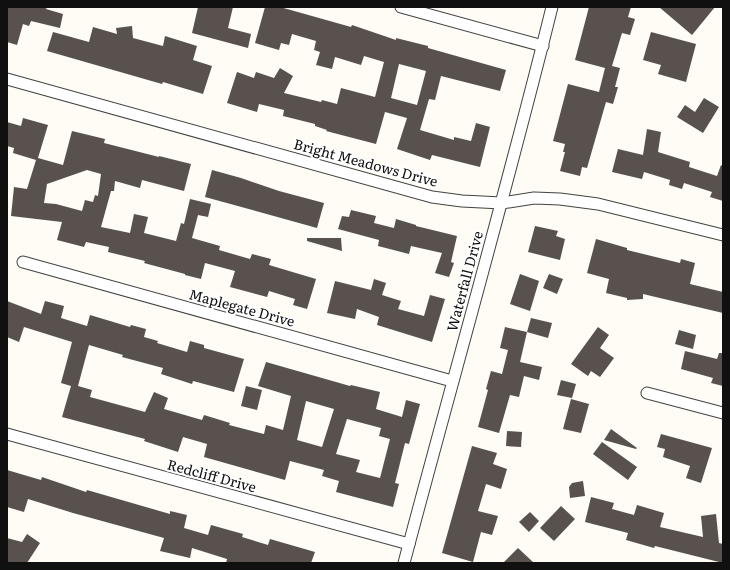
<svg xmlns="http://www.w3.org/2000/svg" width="730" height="570" font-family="Literata,serif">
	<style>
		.building { fill: #58514e; fill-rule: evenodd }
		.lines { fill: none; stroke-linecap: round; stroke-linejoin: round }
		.minor-casing { stroke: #434343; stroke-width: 13 }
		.minor { stroke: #fff; stroke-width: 11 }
		.labels { text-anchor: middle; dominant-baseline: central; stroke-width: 4; stroke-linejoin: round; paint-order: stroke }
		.street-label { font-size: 14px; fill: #101010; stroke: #fff }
	</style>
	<rect width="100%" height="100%" fill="#fefcf5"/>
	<g class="building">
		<path d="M7,7H47L46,9L63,14L60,28L31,21L29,26L23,24L17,45L7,42Z"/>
		<path d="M198,7H233L228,28L251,34L248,48L192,33Z"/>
		<path d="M265,7H280L351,27L352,25L396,40V38L428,46V48L506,70L500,91L441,76L435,100L429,99L420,130L454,140V137L471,141L476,123L490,127L480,167L432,155L430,160L397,149L407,118L385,112L376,144L326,131L327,130L315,126V124L283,116L284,110L259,104L257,112L227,103L237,72L254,78L256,72L274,78L280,68L293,76L284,93L321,102L322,100L337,104L341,88L375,97L384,62L364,56L361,65L335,57L332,69L316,65L320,52L314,50L316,41L292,34L289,45L281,43L279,50L255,43ZM399,64L426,71L417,105L391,98Z"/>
		<path d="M589,7H631L628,17L635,19L630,35L622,33L612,66L620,68L615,87H618L613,104L606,102L587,168L582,167L580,176L560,171L565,152H563L565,144L553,141L568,84L599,92L605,68L575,60Z"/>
		<path d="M659,7H715L692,35Z"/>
		<path d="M132,26L133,38L163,46L165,36L197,46L193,60L212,66L203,94L163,82L162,84L47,51L53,32L89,42L93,27L117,34L116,28Z"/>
		<path d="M651,32L696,44L686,82L658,74L661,65L643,60Z"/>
		<path d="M704,98L719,107L703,133L677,117L685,105L695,112Z"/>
		<path d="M23,118L48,125L38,158L63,165L72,131L105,139L104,143L159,157V156L191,164L184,191L142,180L140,188L115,181L114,191H111L101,227L130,233L134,214L148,217L144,233L176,241L181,223L184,224L190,199L211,204L208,217L198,215L192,238L220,246L219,250L250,259L252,254L271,259L269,265L316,279L307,309L293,305L295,299L269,291L267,297L230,287L235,271L205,263L201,279L185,275V274L144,263L145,261L108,252L109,247L86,242L84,247L57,240L62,222L11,216L14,187L27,189L36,160L13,153L14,148L7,146V122L21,126ZM87,170L101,174L98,196L95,195L93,202L85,200L82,211L56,204L44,203L47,184Z"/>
		<path d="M647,129L661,132L658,152L690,162L689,167L717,176L721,165L723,166V201L710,197L712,192L684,183L682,189L669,185L670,180L644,172L642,179L612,172L618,149L643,155Z"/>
		<path d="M212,170L241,178L279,191L324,203L317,228L205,197Z"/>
		<path d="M351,210L376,216L374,223L394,228L396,219L416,225V226L457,236L451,262L454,263L449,277L435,273L442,253L411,246L409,254L378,246L379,240L338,229L342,216L349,217Z"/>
		<path d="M535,226L558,231L556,236L565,239L560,260L528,252Z"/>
		<path d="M307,238H341L342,251L307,241Z"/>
		<path d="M596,239L627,248V250L680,263L681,259L695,263L690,284L723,292V313L643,294V299L627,300V298L606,293L609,279L587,273Z"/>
		<path d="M520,274L539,281L530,311L510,304Z"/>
		<path d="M549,274L563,279L557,294L543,288Z"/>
		<path d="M374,279L386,283L382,295L401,301L398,309L424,316L430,295L445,299L432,342L377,325L379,317L357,309L355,319L327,313L335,281L371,290Z"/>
		<path d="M7,301L41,314L45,301L64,306L61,318L87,326L90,315L130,327L131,325L146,329L144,337L158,341L157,343L187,352L190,341L204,345V348L244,359L234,392L193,381L192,384L161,374L163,368L122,357L123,355L89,345L78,386L92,390L90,397L145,412L154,392L168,398L164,409L202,420L204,415L230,423L229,425L264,434L266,425L283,430L291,396L258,386L266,362L350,386L351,385L380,392L376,409L402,417L406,400L420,404L409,444L405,443L395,483L399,484L393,507L336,492L339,481L322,476L324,470L290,461L285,480L204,457L207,444L183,437L178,452L144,441L145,439L62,417L71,386L61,383L72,342L24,327L19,342L7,337ZM306,401L334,409L322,447L297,440ZM347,419L381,428L379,436L390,439L380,478L356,472L360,460L336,454Z"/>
		<path d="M531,318L552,323L548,338L527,332Z"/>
		<path d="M505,327L527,332L520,362L542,367L539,380L524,376L519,397L510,395L499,433L478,427L488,390L486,389L491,371L502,374L508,350L500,348Z"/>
		<path d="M598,327L609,335L600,348L614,358L600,377L591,371L588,376L571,364Z"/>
		<path d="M679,330L696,335L693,349L675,344Z"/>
		<path d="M685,351L717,359L719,353H723V386L711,383L713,378L681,369Z"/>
		<path d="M561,380L576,384L572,398L557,395Z"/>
		<path d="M246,386L262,390L257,410L241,406Z"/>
		<path d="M571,399L589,404L581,433L563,429Z"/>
		<path d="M611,429L637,448L636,449L604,440Z"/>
		<path d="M507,431L522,432L521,447L506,446Z"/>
		<path d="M661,434L712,448L701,483L686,478L690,466L663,457L665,449L657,447Z"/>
		<path d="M602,442L637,467L628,480L593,454Z"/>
		<path d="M472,446L497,453L493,464L507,469L501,489L486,484L478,511L498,516L492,535L481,532L473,562L442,553Z"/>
		<path d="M7,470L41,480L42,477L86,492L87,490L170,514V511L187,515L184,528L208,535L211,525L243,534L242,537L268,545L270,539L315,552L311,563H226L227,559L192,548L190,558L160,551L164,538L73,513L28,499L24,512L7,507Z"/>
		<path d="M583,481L585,496L570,498L569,487L572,483Z"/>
		<path d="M591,497L614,503L612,509L634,515L637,505L664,513L660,527L703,537L701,516L716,514L719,543L723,544V563L655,546L654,548L626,540L628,533L585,522Z"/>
		<path d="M561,506L575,519L554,541L540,528Z"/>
		<path d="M530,512L539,521L529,532L519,522Z"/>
		<path d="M27,534L40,543L27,563H7V538L22,542Z"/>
		<path d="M518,548L534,563H503Z"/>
	</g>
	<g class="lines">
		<g class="minor-casing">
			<g id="minor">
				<path d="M401,7L543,46"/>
				<path d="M7,79L432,197L462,201L502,203L534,198L560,199L598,204L723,235"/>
				<path d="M23,262L452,381"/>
				<path d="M647,393L723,413"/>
				<path d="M7,434L409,544"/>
				<path d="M404,563C453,378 506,193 552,7"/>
			</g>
		</g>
		<use href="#minor" class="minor"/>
	</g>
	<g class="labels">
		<g class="street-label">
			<text transform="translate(366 162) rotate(15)">Bright Meadows Drive</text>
			<text transform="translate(464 281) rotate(-75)">Waterfall Drive</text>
			<text transform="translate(242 307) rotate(15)">Maplegate Drive</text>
			<text transform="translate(212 475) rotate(15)">Redcliff Drive</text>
		</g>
	</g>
	<rect width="730" height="570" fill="none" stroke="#101010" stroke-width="16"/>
</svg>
